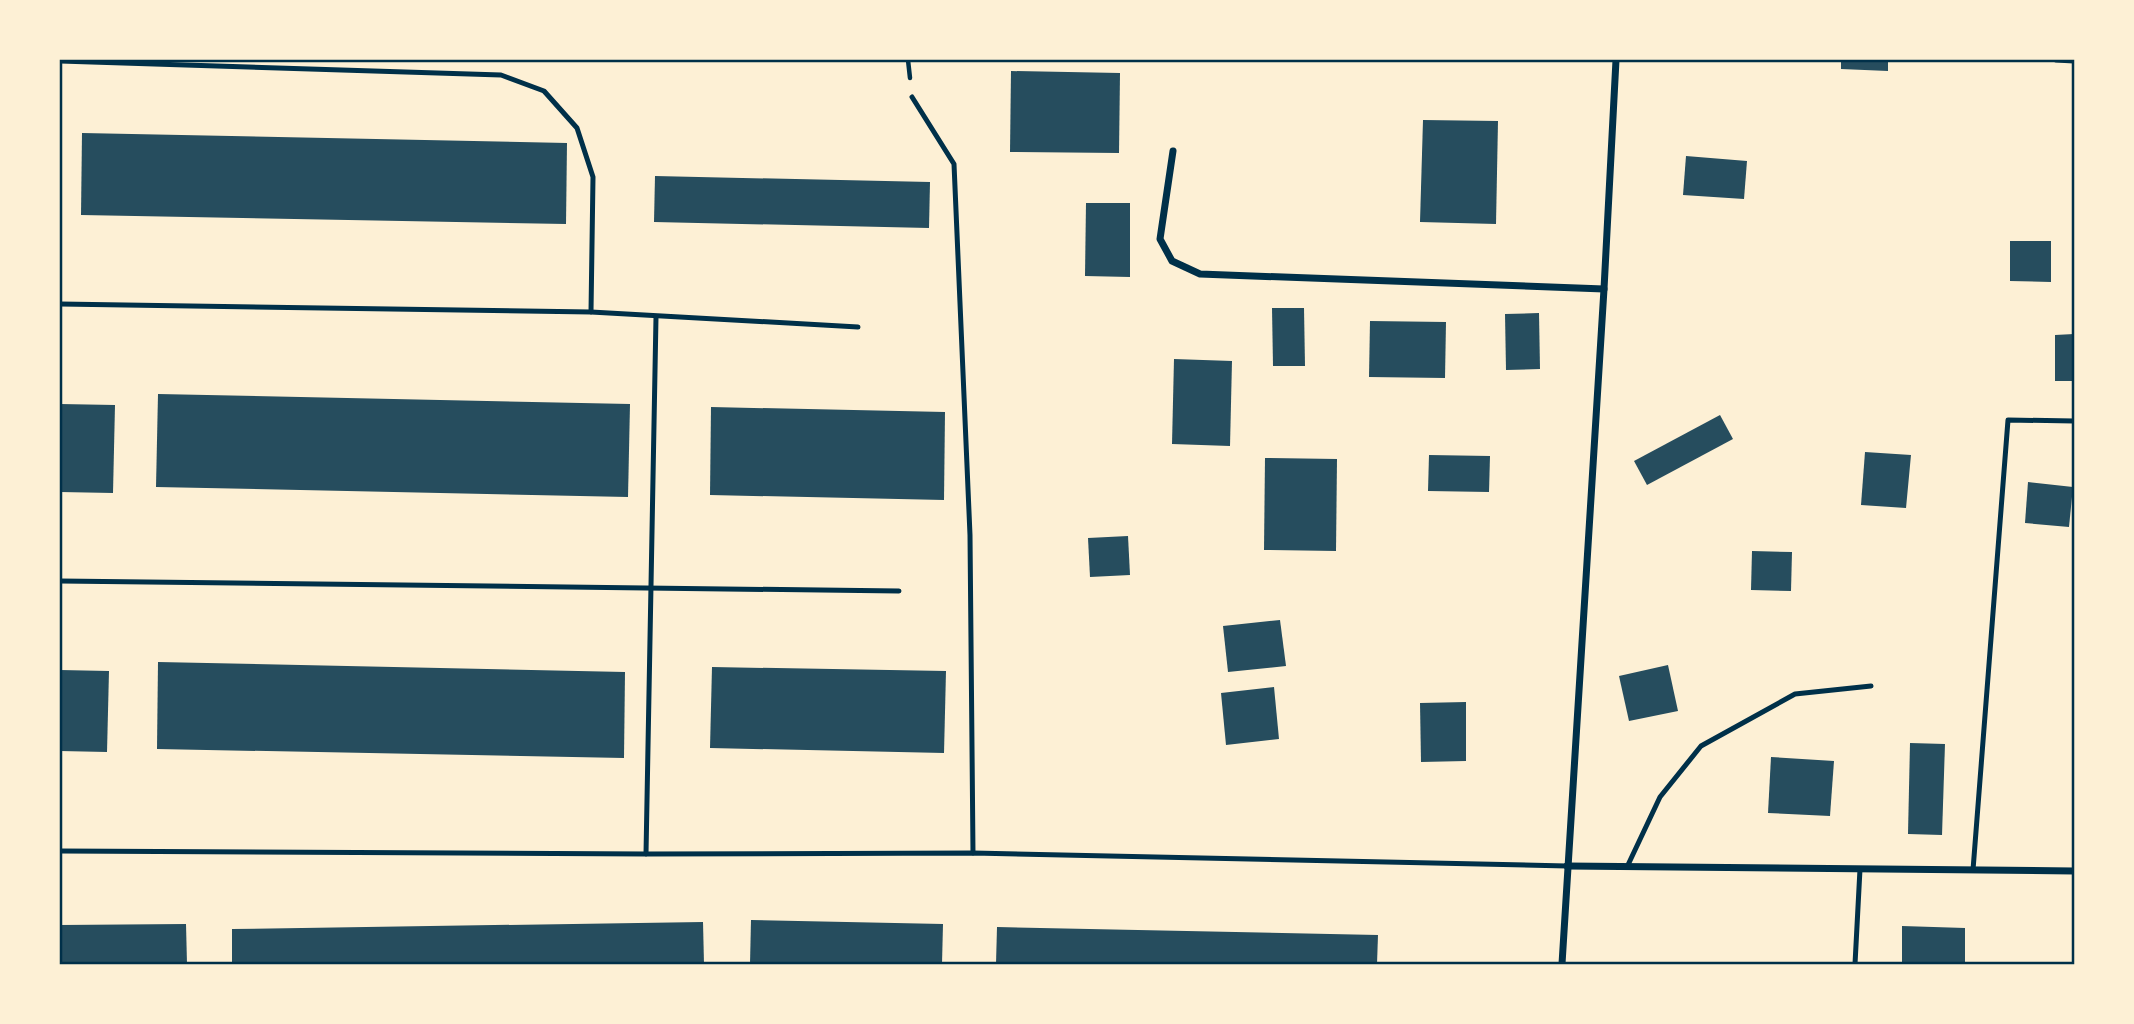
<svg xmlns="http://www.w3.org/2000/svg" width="2134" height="1024" font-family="Merriweather,serif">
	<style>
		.building { fill: #264d5e }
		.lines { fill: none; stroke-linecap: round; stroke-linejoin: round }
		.path { stroke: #003049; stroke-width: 4.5 }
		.service { stroke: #003049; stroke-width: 5 }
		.minor { stroke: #003049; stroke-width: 7 }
		.neatline { fill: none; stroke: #003049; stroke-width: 2.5 }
	</style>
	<rect width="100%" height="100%" fill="#fdf0d5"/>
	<g class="building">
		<path d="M1841,60H1888V71L1841,69Z"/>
		<path d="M1011,71L1120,73L1119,153L1010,152Z"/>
		<path d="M1423,120L1498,121L1496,224L1420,222Z"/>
		<path d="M82,133L567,143L566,224L81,215Z"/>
		<path d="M1686,156L1747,161L1744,199L1683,195Z"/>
		<path d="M655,176L930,182L929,228L654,222Z"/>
		<path d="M1086,203H1130V277L1085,276Z"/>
		<path d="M2010,241H2051V282L2010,281Z"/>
		<path d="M1272,308H1304L1305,366H1273Z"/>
		<path d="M1539,313L1540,369L1506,370L1505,314Z"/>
		<path d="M1370,321L1446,322L1445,378L1369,377Z"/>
		<path d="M2074,334V381H2055V335Z"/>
		<path d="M1174,359L1232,361L1230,446L1172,444Z"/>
		<path d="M158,394L630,404L628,497L156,487Z"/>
		<path d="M60,404L115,405L113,493L60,492Z"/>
		<path d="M711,407L945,412L944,500L710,495Z"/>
		<path d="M1720,415L1733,439L1647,485L1634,461Z"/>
		<path d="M1865,452L1911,455L1906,508L1861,505Z"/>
		<path d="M1429,455L1490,456L1489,492L1428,491Z"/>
		<path d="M1265,458L1337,459L1336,551L1264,550Z"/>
		<path d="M2028,482L2073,487L2069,527L2025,523Z"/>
		<path d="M1128,536L1130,575L1090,577L1088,538Z"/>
		<path d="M1752,551L1792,552L1791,591L1751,590Z"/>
		<path d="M1280,620L1286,666L1228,672L1223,626Z"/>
		<path d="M158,662L625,672L624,758L157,749Z"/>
		<path d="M1668,665L1678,711L1629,721L1619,676Z"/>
		<path d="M712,667L946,671L944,753L710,748Z"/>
		<path d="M60,670L109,671L107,752L60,751Z"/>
		<path d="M1274,687L1279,739L1226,745L1221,693Z"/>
		<path d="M1466,702V761L1421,762L1420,703Z"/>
		<path d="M1910,743L1945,744L1942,835L1908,834Z"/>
		<path d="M1771,757L1834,761L1830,816L1768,813Z"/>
		<path d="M751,920L943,924L942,964H750Z"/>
		<path d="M703,922L704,964H232V929Z"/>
		<path d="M186,924L187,964H60V925Z"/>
		<path d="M1902,926L1965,928V964H1902Z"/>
		<path d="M997,927L1378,935L1377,964H996Z"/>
	</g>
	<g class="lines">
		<path class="path" d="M908,60L910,78"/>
		<g class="service">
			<path d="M2056,60L2074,61"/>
			<path d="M60,61L501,75L544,91L577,128L593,177L591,312"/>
			<path d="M912,97L954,164L970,535L973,853"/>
			<path d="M60,304L591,312L858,327"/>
			<path d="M60,581L899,591"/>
			<path d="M60,851L646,854L973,853L1567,866"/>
			<path d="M646,854L656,317"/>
			<path d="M1627,867L1660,797L1701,746L1795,694L1871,686"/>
			<path d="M1973,870L2008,420L2074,421"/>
			<path d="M1855,964L1860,869"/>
		</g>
		<g class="minor">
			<path d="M1173,151L1160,239L1172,261L1200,274L1604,289"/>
			<path d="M1567,866L2074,871"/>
			<path d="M1562,964L1604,289L1616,60"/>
		</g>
	</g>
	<rect width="2134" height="1024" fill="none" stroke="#fdf0d5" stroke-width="122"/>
	<rect x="61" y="61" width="2012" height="902" class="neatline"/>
</svg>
